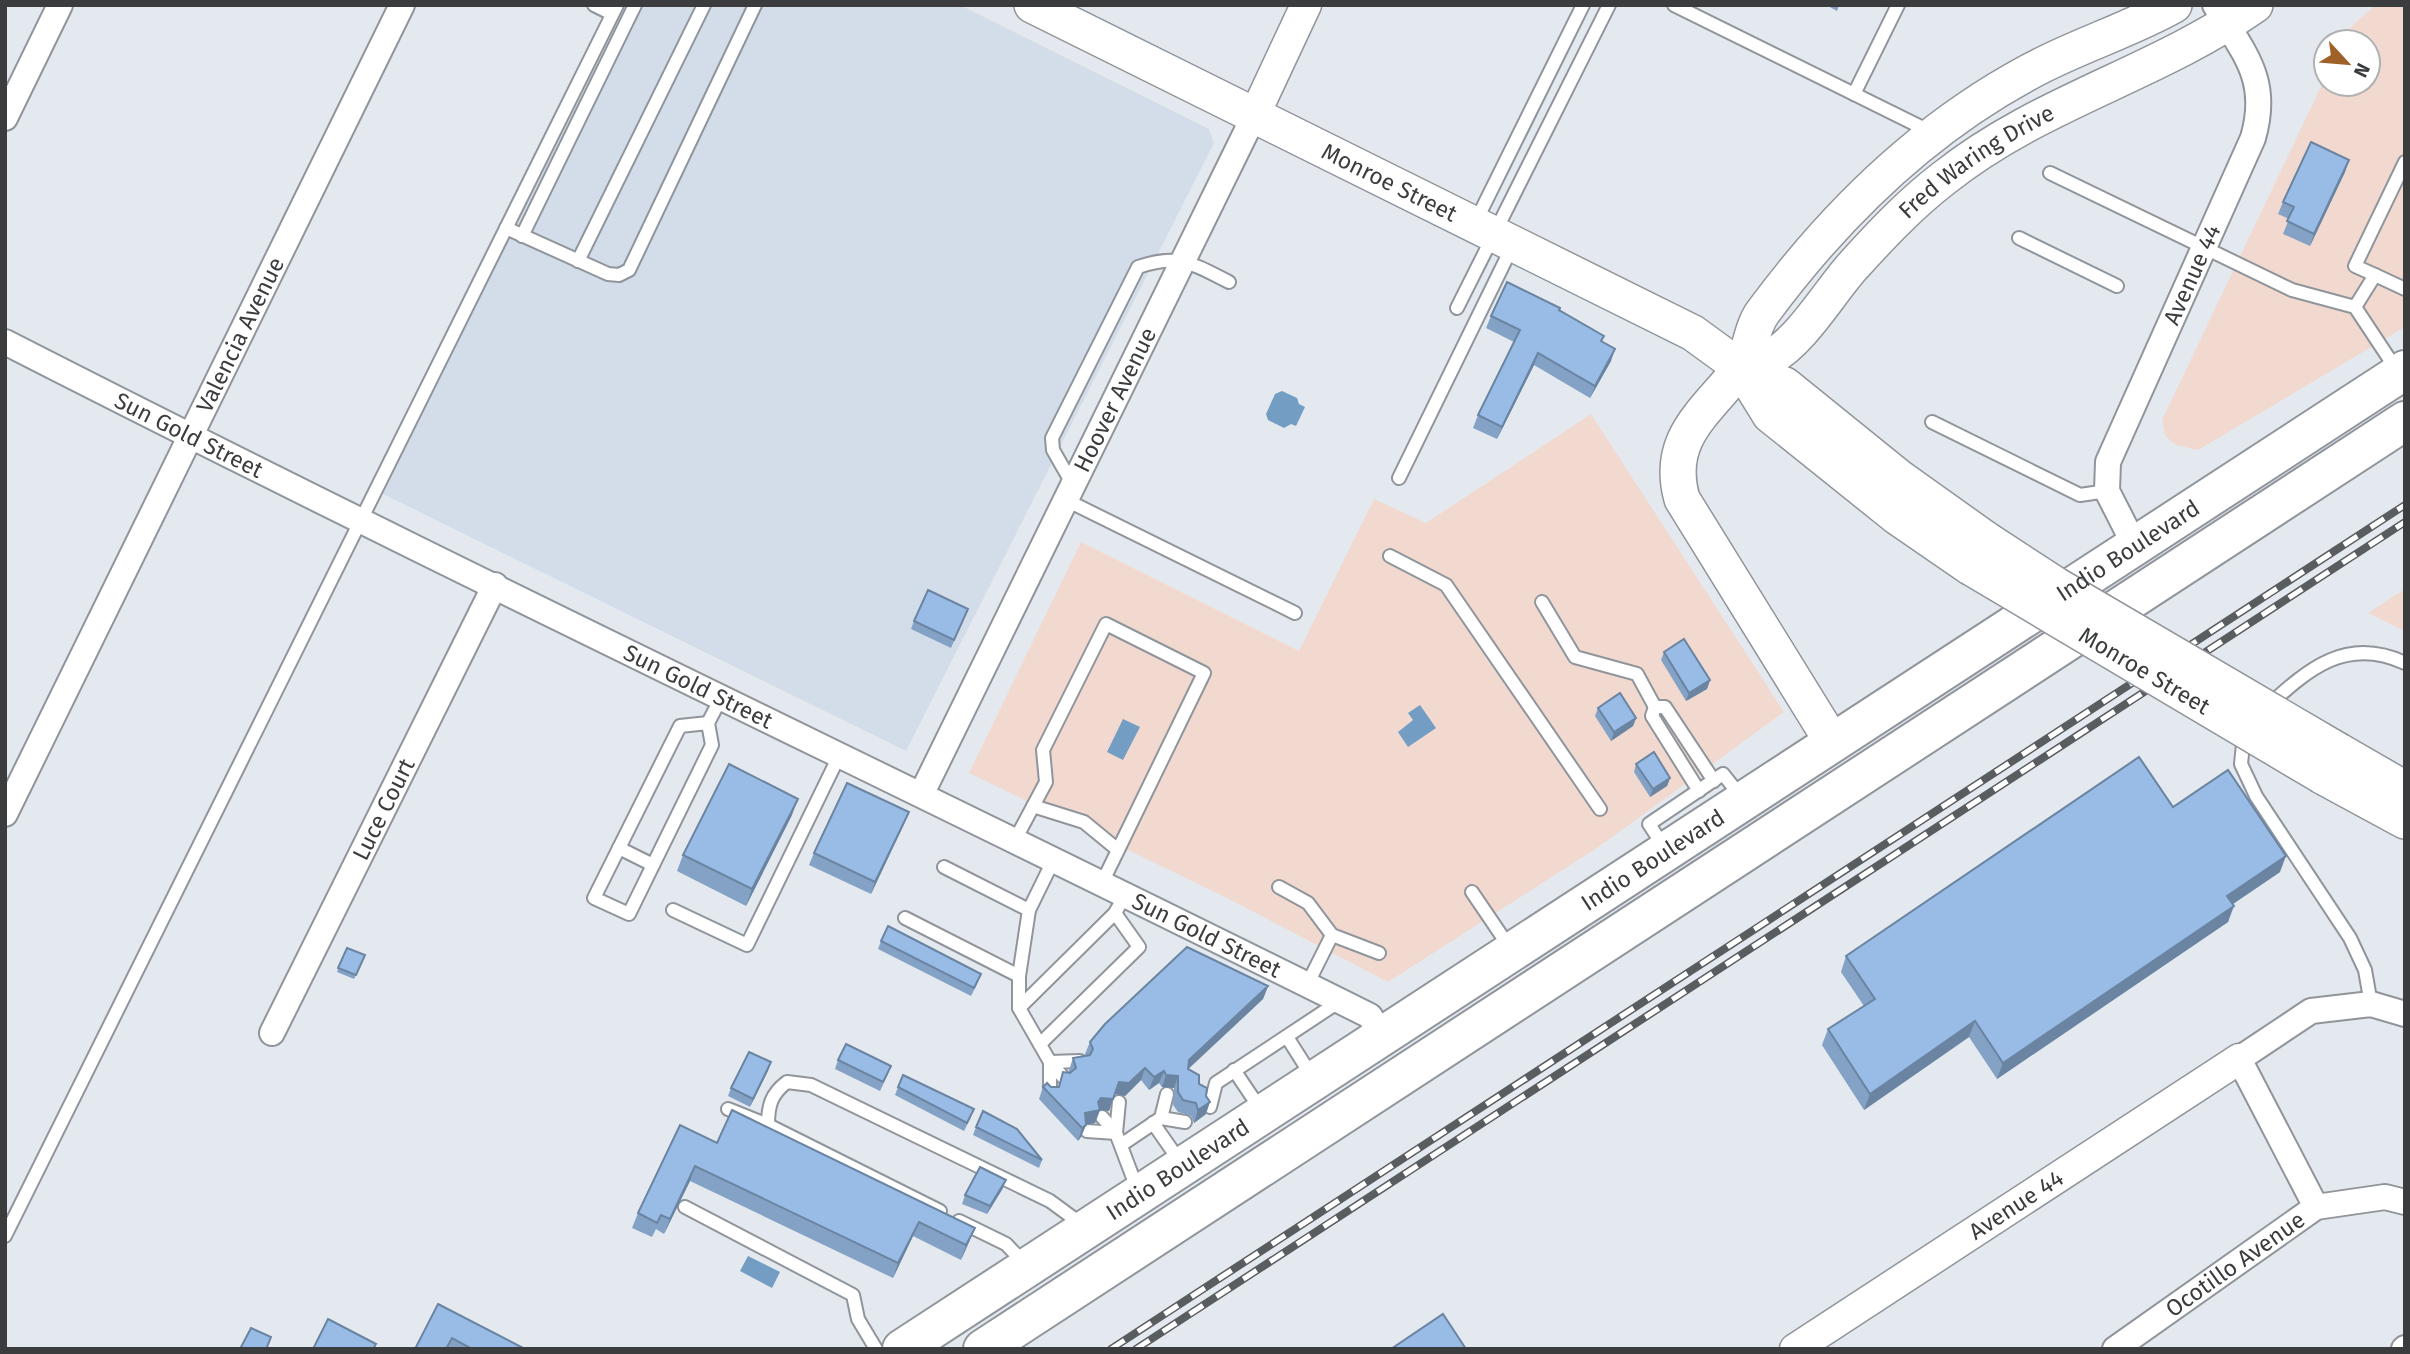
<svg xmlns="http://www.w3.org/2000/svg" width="2410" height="1354" font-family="'Fira Sans',sans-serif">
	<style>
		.commercial { fill: #f1d9d0 }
		.built { fill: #d2dde9 }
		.water { fill: #739dc2 }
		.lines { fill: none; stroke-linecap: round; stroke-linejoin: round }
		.service-casing { stroke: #90959b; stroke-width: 16 }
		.minor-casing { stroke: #90959b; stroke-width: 28 }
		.tertiary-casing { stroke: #90959b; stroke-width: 33 }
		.secondary-casing { stroke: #90959b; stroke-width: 38 }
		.primary-casing { stroke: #90959b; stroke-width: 42 }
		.service { stroke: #fff; stroke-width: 12 }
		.minor { stroke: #fff; stroke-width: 24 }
		.tertiary { stroke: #fff; stroke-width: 30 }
		.secondary { stroke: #fff; stroke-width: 35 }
		.primary { stroke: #fff; stroke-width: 38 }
		.rail-casing { stroke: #5a5d60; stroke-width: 8 }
		.rail { stroke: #fff; stroke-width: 5; stroke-dasharray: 16; stroke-linecap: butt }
		.secondary-bridge-casing { stroke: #90959b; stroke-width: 38; stroke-linecap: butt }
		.secondary-bridge { stroke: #fff; stroke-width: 35 }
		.wall { fill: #83a2c6 }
		.shaded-wall { fill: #6a84a1 }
		.building { fill: #98bce6; stroke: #6a84a1; stroke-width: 2 }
		.labels { text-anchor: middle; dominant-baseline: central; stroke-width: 5; stroke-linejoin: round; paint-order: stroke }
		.street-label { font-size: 23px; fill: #3a3c3e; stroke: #fff }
	</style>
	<rect width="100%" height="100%" fill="#e4e9ef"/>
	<g class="commercial">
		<path d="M2375,5H2405V327L2198,450L2176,445L2165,436L2162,420L2326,76V84H2368V42H2342L2348,30Z"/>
		<path d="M1591,414L1784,712L1597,848L1388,982L1227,898L969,773L1081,542L1299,651L1374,499L1426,523Z"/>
		<path d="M2405,589V631L2368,613Z"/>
	</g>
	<path class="built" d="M625,5H960L1209,129L1214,143L906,751L383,494Z"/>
	<g class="water">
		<path d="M1282,391L1297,398L1299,404L1305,407L1296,426L1291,424L1284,428L1268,420L1266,414L1275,394Z"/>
		<path d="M1420,705L1436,728L1408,747L1398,732L1413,720L1408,713Z"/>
		<path d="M1123,719L1140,727L1123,760L1107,752Z"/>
		<path d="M748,1256L780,1272L772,1288L740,1271Z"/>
	</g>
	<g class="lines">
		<g class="service-casing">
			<g id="service">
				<path d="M594,5L612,14"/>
				<path d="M1674,5L1931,132"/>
				<path d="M1854,94L1898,5"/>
				<path d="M2050,173L2292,290L2355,307L2396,369"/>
				<path d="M1476,221L1583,5"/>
				<path d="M506,228L608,274L619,275L629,270L755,5"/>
				<path d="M522,236L635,5"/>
				<path d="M2019,238L2117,286"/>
				<path d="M578,261L704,5"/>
				<path d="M2375,275L2405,289"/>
				<path d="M2355,307L2375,275L2355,266L2405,162"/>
				<path d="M1457,308L1609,5"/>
				<path d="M1932,422L2080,495L2107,491"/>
				<path d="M1399,478L1512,247"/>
				<path d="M1073,485L1053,450L1052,438L1138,267C1179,253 1193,264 1229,282"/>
				<path d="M1066,500L1295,613"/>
				<path d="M1390,556L1446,585L1600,809"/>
				<path d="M1542,602L1575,657L1637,674L1655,707"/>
				<path d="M2267,707C2309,668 2347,636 2405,663"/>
				<path d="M708,723L712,745L629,914L594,898L680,726L708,723L722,696"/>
				<path d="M2244,734L2241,764L2256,796L2350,938L2365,970L2371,1004"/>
				<path d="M1699,791L1652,716L1655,707H1665L1714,781"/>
				<path d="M1033,806L1084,822L1118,850"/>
				<path d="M1015,840L1046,782L1043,750L1106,624L1204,673L1102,883"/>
				<path d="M1664,847L1649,824L1723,774L1742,798"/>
				<path d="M619,848L653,865"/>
				<path d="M1054,859L1029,910L1019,976V1008L1050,1062L1063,1077"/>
				<path d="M944,867L1029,910"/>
				<path d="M1279,887L1308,903L1332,935L1379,953"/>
				<path d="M1472,892L1510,948"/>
				<path d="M673,910L747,945L840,754"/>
				<path d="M905,918L1019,976"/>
				<path d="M1307,985L1332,935"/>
				<path d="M1019,1008L1115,913"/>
				<path d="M1287,1037L1313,1078"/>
				<path d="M1040,1044L1139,947L1115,913L1125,895"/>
				<path d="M1234,1070L1261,1110"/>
				<path d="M1050,1092V1062L1080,1061"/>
				<path d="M1210,1107L1216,1083L1340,1001"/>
				<path d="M728,1109L768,1125L940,1211"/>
				<path d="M1102,1117L1116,1133L1138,1191"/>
				<path d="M1161,1118L1185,1122"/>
				<path d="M1153,1123L1181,1163"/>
				<path d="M768,1125C768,1106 771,1094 787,1082L811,1085L1050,1201L1084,1226"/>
				<path d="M1087,1131L1116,1133L1119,1102"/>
				<path d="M1121,1145L1161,1118L1167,1094"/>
				<path d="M685,1207L853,1295L858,1319L876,1349"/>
				<path d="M959,1221L1006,1244L1025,1264"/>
				<path d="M5,1236L617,5"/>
			</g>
		</g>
		<g class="minor-casing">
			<g id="minor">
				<path d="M5,118L60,5"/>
				<path id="s1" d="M5,342C457,573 916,790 1370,1016L1381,1036"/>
				<path id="s2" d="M2135,546L2107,491L2108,462L2253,138C2270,79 2244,54 2215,5"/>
				<path id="s3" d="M922,793L1255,114"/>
				<path id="s4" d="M5,814L402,5"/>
				<path id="s5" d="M272,1033L495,585"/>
				<path d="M2316,1207L2239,1059L2311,1011L2371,1004L2405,1014"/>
				<path id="s6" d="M2115,1349L2316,1207L2385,1197L2405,1202"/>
				<path d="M2404,1349L2405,1348"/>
			</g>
		</g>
		<g class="tertiary-casing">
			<g id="tertiary">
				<path d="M1255,114L1306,5"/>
				<path id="s7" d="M1795,1349L2239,1059"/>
			</g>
		</g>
		<g class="secondary-casing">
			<g id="secondary">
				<path id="s8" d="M1032,5L1693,333L1741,368L1785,385L1900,478L1987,540"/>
				<path id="s9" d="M1741,368C1750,365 1762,362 1771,357C1801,341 1829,293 1852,267C1881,235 1910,204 1944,178C2039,102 2155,75 2255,5"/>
				<path d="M1741,368L1770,415L1896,516L1970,567"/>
				<path d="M1833,743L1682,499C1665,439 1705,413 1738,371C1751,355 1750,329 1763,312C1834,216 1923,129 2029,72C2076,46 2128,31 2174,5"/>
				<path d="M2339,751L2405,789"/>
				<path d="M2322,776L2405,821"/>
			</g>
		</g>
		<g class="primary-casing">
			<g id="primary">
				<path id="s10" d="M902,1349L2405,370"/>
				<path d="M983,1349L2405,421"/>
			</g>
		</g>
		<use href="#service" class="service"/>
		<use href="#minor" class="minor"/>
		<use href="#tertiary" class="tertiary"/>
		<use href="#secondary" class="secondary"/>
		<use href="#primary" class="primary"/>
		<g class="rail-casing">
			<g id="rail">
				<path d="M1111,1349L2405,505"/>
				<path d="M1136,1349L2405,522"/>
			</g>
		</g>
		<use href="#rail" class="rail"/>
		<g class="secondary-bridge-casing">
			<g id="secondary-bridge">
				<path d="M1987,540L2056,585L2339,751"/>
				<path id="s11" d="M1970,567L2322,776"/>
			</g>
		</g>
		<use href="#secondary-bridge" class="secondary-bridge"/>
	</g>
	<g class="wall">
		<path d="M1826,5H1839L1837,11Z"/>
		<path d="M2349,160L2345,172L2310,246L2283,234L2289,219L2278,214L2283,202Z"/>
		<path d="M1559,310L1602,342L1611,361L1590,398L1534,365L1497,439L1473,428L1478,415L1514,342L1486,328L1491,316Z"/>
		<path d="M968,609L951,648L911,629L914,621Z"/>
		<path d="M1664,652L1710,680L1707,689L1686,701L1661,660Z"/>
		<path d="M1598,708L1636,718L1633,726L1611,741L1595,716Z"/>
		<path d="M1636,764L1670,778L1667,786L1650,797L1634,772Z"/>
		<path d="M2173,807L2280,872L2233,904L2228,922L1997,1079L1969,1037L1864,1110L1822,1045L1828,1029L1864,1006L1841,972L1846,956Z"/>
		<path d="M792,815L746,906L677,871L683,855Z"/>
		<path d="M904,824L871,894L809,865L814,853Z"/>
		<path d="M881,941L978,982L971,996L878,949Z"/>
		<path d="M347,948L365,955L354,979L337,972Z"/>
		<path d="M1268,986L1263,999L1188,1069L1199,1084L1206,1096V1114L1194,1123L1191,1116L1178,1112L1173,1105L1174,1088L1162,1087L1159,1083L1149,1090L1141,1080L1125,1096L1115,1094L1109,1111L1100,1110L1095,1123L1086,1125L1081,1137L1078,1141L1039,1099L1043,1087H1058L1063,1072L1069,1073V1070L1073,1058L1086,1056L1085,1054L1090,1042Z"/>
		<path d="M838,1060L888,1074L880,1091L835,1069Z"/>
		<path d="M771,1062L750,1107L728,1096L731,1088Z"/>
		<path d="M898,1087L971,1117L964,1131L895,1095Z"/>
		<path d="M976,1127L1042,1160L1039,1168L973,1135Z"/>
		<path d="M717,1143L975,1228L969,1242L961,1260L913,1236L893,1278L690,1181L664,1234L656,1229L652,1237L632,1228L638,1213Z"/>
		<path d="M1003,1188L987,1214L962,1204L965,1195Z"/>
		<path d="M438,1304L525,1349H415Z"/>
	</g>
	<g class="shaded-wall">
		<path d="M2349,160L2345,172L2310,246L2314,234Z"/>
		<path d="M1615,349L1611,361L1590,398L1595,386Z"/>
		<path d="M1538,353L1534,365L1497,439L1502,427Z"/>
		<path d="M1710,680L1707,689L1686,701L1689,693Z"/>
		<path d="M1636,718L1633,726L1611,741L1614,732Z"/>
		<path d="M1670,778L1667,786L1650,797L1653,789Z"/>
		<path d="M798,799L792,815L746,906L752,889Z"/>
		<path d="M909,812L904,824L871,894L875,882Z"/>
		<path d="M2286,856L2280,872L2221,912L2227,896Z"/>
		<path d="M2234,906L2228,922L1997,1079L2003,1063Z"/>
		<path d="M1268,986L1263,999L1184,1073L1189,1060Z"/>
		<path d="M1975,1021L1969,1037L1864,1110L1870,1094Z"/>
		<path d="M771,1062L768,1071L750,1107L753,1099Z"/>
		<path d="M1145,1068L1141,1080L1125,1096L1115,1094L1119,1082Z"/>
		<path d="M1164,1071L1159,1083L1149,1090L1154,1077Z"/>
		<path d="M1166,1075L1178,1076L1174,1088L1162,1087Z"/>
		<path d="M1101,1098L1113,1099L1109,1111L1100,1110L1095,1123L1080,1126L1085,1113L1098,1102Z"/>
		<path d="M1210,1102L1206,1114L1194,1123L1198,1110Z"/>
		<path d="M1086,1125L1081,1137L1078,1141L1082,1128Z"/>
		<path d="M695,1166L690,1181L664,1234L670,1219Z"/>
		<path d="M1006,1180L1003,1188L987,1214L990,1206Z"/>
		<path d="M919,1222L913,1236L893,1278L898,1263Z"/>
		<path d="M975,1228L969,1242L961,1260L966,1245Z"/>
	</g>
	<g class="building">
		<path d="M2311,142L2349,160L2314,234L2287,221L2294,207L2283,202Z"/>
		<path d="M1507,282L1560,308L1559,310L1604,336L1601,341L1615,349L1595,386L1538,353L1502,427L1478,415L1520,330L1491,316Z"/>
		<path d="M928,590L968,609L954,640L914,621Z"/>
		<path d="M1684,639L1710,680L1689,693L1664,652Z"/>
		<path d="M1620,693L1636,718L1614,732L1598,708Z"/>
		<path d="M1654,752L1670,778L1653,789L1636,764Z"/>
		<path d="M2139,757L2173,807L2228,770L2286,856L2227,896L2234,906L2003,1063L1975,1021L1870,1094L1828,1029L1875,999L1846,956Z"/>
		<path d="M729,764L798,799L752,889L683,855Z"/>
		<path d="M847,783L909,812L875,882L814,853Z"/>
		<path d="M888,926L981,974L974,988L881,941Z"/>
		<path d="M1187,947L1268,986L1189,1060L1188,1069L1199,1075V1084L1207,1088L1206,1096L1210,1102L1198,1110L1196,1103L1183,1100L1178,1092V1076L1166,1075L1164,1071L1154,1077L1145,1068L1129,1083L1119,1082L1113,1099L1101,1098L1098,1102L1100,1110L1085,1113L1086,1125L1082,1128L1043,1087L1047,1083L1051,1087H1059L1063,1072L1070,1073L1076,1068L1073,1058L1090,1055L1093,1049L1090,1042L1105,1024Z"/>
		<path d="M347,948L365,955L356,975L338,968Z"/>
		<path d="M846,1044L891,1066L883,1082L838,1060Z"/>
		<path d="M749,1052L771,1062L753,1099L731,1088Z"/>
		<path d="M903,1075L974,1109L967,1123L898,1087Z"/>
		<path d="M732,1110L975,1228L966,1245L919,1222L898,1263L695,1166L670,1219L661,1215L657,1223L638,1213L680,1125L717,1143Z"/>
		<path d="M983,1111L1017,1129L1042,1160L976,1127Z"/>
		<path d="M980,1167L1006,1180L990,1206L965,1195Z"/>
		<path d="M438,1304L525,1349H472L452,1338L446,1349H415Z"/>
		<path d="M1443,1314L1466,1349H1391Z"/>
		<path d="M328,1319L376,1344L373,1349H313Z"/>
		<path d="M251,1328L271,1337L267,1347L270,1349H240Z"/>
	</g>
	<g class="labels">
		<g class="street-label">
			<text stroke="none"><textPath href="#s9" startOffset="318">Fred Waring Drive</textPath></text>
			<text stroke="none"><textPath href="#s8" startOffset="399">Monroe Street</textPath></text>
			<text stroke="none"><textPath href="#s2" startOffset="296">Avenue 44</textPath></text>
			<text stroke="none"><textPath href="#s4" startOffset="534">Valencia Avenue</textPath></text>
			<text stroke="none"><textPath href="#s3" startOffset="438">Hoover Avenue</textPath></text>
			<text stroke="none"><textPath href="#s1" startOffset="206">Sun Gold Street</textPath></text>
			<text stroke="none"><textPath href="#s10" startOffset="1463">Indio Boulevard</textPath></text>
			<text stroke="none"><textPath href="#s11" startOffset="203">Monroe Street</textPath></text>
			<text stroke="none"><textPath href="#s1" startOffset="774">Sun Gold Street</textPath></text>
			<text stroke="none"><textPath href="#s5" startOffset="250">Luce Court</textPath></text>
			<text stroke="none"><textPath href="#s10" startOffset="896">Indio Boulevard</textPath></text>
			<text stroke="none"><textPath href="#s1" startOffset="1340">Sun Gold Street</textPath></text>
			<text stroke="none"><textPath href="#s10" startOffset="329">Indio Boulevard</textPath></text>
			<text stroke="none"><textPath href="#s7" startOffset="264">Avenue 44</textPath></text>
			<text stroke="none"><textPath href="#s6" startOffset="147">Ocotillo Avenue</textPath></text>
		</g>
	</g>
	<rect width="2410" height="1354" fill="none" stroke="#3a3c3e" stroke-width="14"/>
	<g transform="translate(2347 63) rotate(116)"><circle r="33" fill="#ffffff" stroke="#b0b1b2" stroke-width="2"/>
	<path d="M0-5L12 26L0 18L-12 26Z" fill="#a06128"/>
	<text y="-10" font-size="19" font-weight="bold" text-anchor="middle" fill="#3a3c3e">N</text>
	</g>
</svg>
